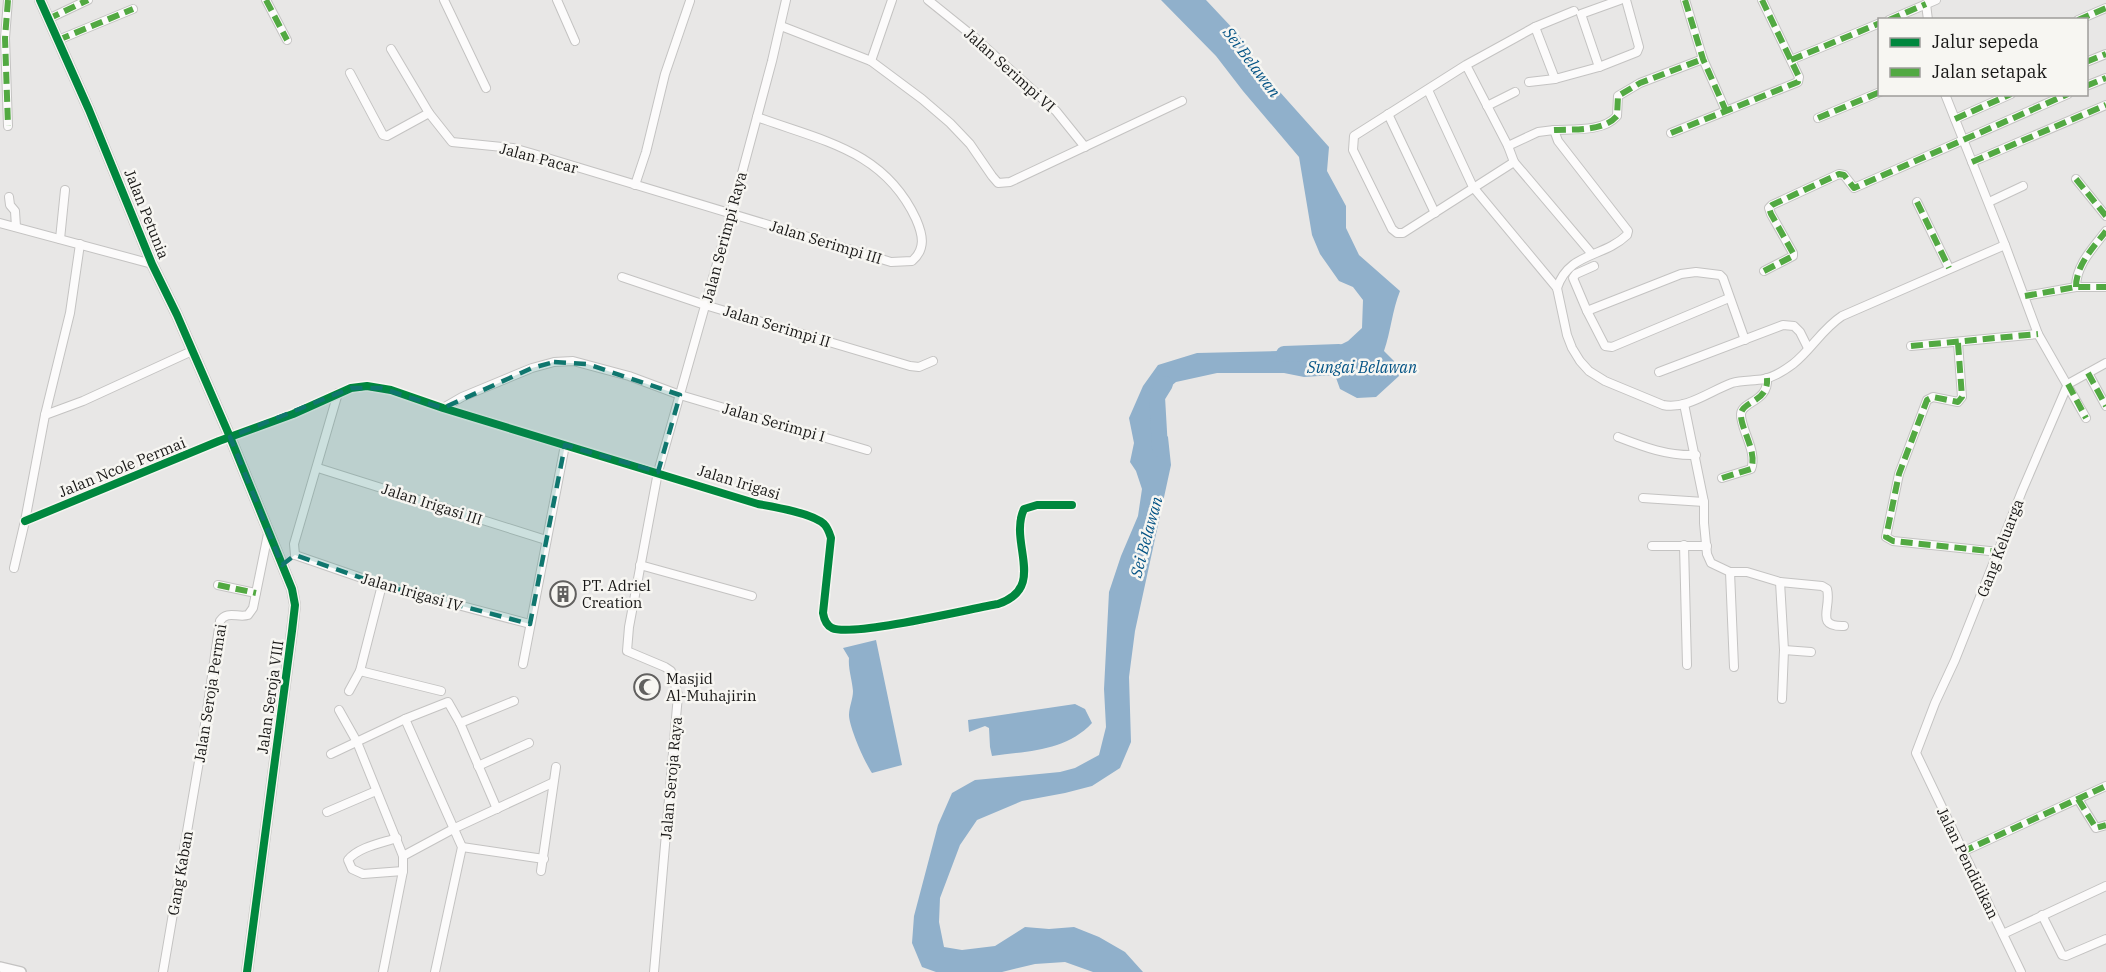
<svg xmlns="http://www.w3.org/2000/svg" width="2106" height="972" font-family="'IBM Plex Serif',serif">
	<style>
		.water { fill: #90b0cb }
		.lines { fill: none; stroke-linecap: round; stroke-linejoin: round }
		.river { stroke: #90b0cb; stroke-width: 16 }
		.minor-casing { stroke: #c4c3c2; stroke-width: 10 }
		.tertiary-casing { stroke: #c4c3c2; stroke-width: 12 }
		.minor { stroke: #fcfbfb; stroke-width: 8 }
		.tertiary { stroke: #fcfbfb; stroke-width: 9 }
		.quiet { stroke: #52a942; stroke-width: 6; stroke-dasharray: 12 6; stroke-linecap: butt }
		.cycleway-casing { stroke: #f7f6f2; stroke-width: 11 }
		.cycleway { stroke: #00873e; stroke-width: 8 }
		.marked { fill: #0f766e; fill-opacity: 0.2; stroke: #0f766e; stroke-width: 4.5; stroke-dasharray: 12 8; stroke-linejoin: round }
		.labels { text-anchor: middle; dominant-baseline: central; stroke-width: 5; stroke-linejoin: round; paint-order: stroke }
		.street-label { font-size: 15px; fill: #181716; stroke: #f7f6f2 }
		.poi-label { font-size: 15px; fill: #181716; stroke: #f7f6f2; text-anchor: start }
		.water-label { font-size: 16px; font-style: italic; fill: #035385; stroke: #f7f6f2 }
	</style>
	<rect width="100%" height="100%" fill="#e8e7e6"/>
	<g class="water">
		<path d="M1161,0H1206L1237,33L1271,82L1329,147L1327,171L1346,206V228L1359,255L1400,291C1392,311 1391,331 1384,351L1394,361L1399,376L1376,397L1357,398L1340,389L1335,375L1304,377L1284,373H1217L1176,382L1158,397L1156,423L1168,437L1171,465L1135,631L1129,677L1131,742L1120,768L1092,786L1065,793L1022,801L977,820L960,845L940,898L939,922L944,947L962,950L995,946L1025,927L1049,929L1074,927L1099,937L1125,952L1143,972H1093L1065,962L1035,964L1002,972H936L922,967L912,943L914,916L938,825L952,793L975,780L1060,772L1075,768L1099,755L1106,727L1104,689L1109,592L1121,556L1138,516L1142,489L1136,471L1130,462L1134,443L1129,418L1143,386L1158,365L1197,353L1278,351L1311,353L1328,351L1348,341L1362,328L1363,300L1353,287L1339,281L1320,254L1312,235L1299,157L1243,91L1216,56Z"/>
		<path d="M876,640L902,765L872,773C865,763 849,727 849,715C849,707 853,699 853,691C852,679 848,669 849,658L843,648Z"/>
		<path d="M1075,704L1085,709L1092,723C1066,751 1028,751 992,756L990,747L989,728L985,726L969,732L968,720Z"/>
	</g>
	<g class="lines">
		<g class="river">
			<path d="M1284,354L1339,352"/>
			<path d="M1160,449L1157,397L1165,384"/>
		</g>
		<g class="minor-casing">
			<g id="minor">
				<path d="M8,0L5,38L8,126"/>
				<path d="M266,0L287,40"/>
				<path d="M444,0L486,88"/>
				<path d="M557,0L575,41"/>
				<path d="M928,0L974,37L1056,111L1085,147"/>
				<path d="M1685,0L1703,59L1726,111"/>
				<path d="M1926,4L1928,20"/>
				<path d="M1574,11L1535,27L1555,79L1599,67L1637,52L1639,47L1626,0"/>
				<path d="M48,19L88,0"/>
				<path d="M1889,20L1936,0"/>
				<path d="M2078,20L2106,8"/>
				<path d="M781,26L871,61L922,99L950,123L970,144L992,176L998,183L1010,182L1182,101"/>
				<path d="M58,40L133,9"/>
				<path d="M391,49L429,113L452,142L513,148L534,154L891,262L912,261C926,249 923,235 916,219C884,150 822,141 757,117"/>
				<path d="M1791,60L1880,23"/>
				<path d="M871,61L892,0"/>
				<path d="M2086,62L2106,54"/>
				<path d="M1466,65L1508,146L1514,162L1403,233H1397L1392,229L1353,150L1354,136L1466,65L1535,27"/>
				<path d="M1599,67L1581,14L1620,0"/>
				<path d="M350,73L383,135L387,136L429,113"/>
				<path d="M1529,82L1555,79"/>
				<path d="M2086,86L2106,78"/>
				<path d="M1428,90L1473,187L1557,288L1567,335L1572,348L1580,361L1589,371L1605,381L1663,405C1686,410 1710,391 1732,383C1742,380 1754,381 1764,379C1774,377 1785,370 1793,364C1811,350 1822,329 1842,316L2005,245"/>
				<path d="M1945,94L2005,245L2038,334L2086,418"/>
				<path d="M1487,106L1515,92"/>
				<path d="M1388,114L1435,213"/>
				<path d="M1818,118L1880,92"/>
				<path d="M1955,119L2011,94"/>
				<path d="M1554,130C1573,129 1603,132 1617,116L1618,96L1640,83L1703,59"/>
				<path d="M1671,133L1798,82L1799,77L1762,0"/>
				<path d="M1508,146L1538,132L1554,130L1558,141L1628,231L1627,235C1603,258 1569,252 1557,288"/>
				<path d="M1514,162L1592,254"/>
				<path d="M1972,162L2106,105"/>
				<path d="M2076,179L2106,216"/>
				<path d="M635,185L646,152L665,74L690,1"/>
				<path d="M9,197L10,205L15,211L16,227"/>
				<path d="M1917,202L1949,268"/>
				<path d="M1989,202L2023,186"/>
				<path d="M0,223L152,264"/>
				<path d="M60,239L65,190"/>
				<path d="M1594,266L1576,274L1573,278L1587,311L1681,274L1696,272L1720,275L1723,278L1745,340"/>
				<path d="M1764,271L1793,256V253L1771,214L1769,208L1772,205L1839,174L1844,175L1854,188L2068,94"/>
				<path d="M622,277L705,305L910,366L919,367L933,361"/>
				<path d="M2076,287C2076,265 2093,248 2106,231"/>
				<path d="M2025,296L2076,287H2106"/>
				<path d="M1587,311L1605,346L1612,347L1729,298"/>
				<path d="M1958,343L1962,397L1958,402L1933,397L1927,400L1899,474L1886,537L1893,541L1999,552"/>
				<path d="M1911,346L2038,334"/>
				<path d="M1659,372L1783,325L1794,326L1800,332L1808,348"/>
				<path d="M2088,373L2106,406"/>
				<path d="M1684,404L1704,502V523L1707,554L1711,563L1730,572H1747L1780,582L1822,586L1827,589C1832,608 1814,627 1844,626"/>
				<path d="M443,408L462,397L532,368L554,362L573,361L629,376L680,395L867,450"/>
				<path d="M45,415L83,401L192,351"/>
				<path d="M1618,437C1644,447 1667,456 1696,455"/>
				<path d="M318,468L546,540"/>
				<path d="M1722,478L1751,469C1758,452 1740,428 1741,414C1742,401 1769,402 1767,378"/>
				<path d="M1643,498L1704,502"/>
				<path d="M25,521L219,441L293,414L351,388L367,386L391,390L443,408L758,504C775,507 812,513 824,524C828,528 829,532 831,538L823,613C824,619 826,625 832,628C853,637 969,609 998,604C1048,587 1008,543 1024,509L1037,505H1072"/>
				<path d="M1684,545L1687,665"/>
				<path d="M1652,546H1707"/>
				<path d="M295,555L382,585L530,624"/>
				<path d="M295,555L294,544L338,393"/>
				<path d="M640,565L752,596"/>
				<path d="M14,568L25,521L45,415L70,313L80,244"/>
				<path d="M1730,572L1734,667"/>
				<path d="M1780,582L1784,650L1782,699"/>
				<path d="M218,585L256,593"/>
				<path d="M382,585L360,671L441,691"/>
				<path d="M1784,650L1811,652"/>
				<path d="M523,664L565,445"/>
				<path d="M349,691L360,671"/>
				<path d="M339,710L357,742L403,856V871L383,972"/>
				<path d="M405,719L462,847L435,972"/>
				<path d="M460,723L514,701"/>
				<path d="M331,754L405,719L448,702L460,723L497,809"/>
				<path d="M478,766L529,743"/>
				<path d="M2078,799L2096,828L2106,825"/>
				<path d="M327,812L376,791"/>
				<path d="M397,838C382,843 358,847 348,860L352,869L363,874L403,871"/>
				<path d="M462,847L544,859"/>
				<path d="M1962,852L2106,786"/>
				<path d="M403,856L455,828L552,783"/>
				<path d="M541,871L556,767"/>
				<path d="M2042,915L2062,955L2066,956L2106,939"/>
				<path d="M2003,934L2106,886"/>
				<path d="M163,972L203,738L220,621C227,610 238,618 248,615L253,608L268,534"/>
				<path d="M654,972L678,695L671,671L665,667L627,651L629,627L658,472L731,214L772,61L786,0"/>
				<path d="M2021,972L1916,753L1935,703L1955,660L2022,491L2068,384L2106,363"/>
			</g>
		</g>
		<g class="tertiary-casing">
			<g id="tertiary">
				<path d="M40,0L89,110L152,264L177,315L230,437L292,589L295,605L292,631L247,972"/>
				<path d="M0,967L21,972"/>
			</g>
		</g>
		<use href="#minor" class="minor"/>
		<use href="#tertiary" class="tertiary"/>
		<g class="quiet">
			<path d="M8,0L5,38L8,126"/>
			<path d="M266,0L287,40"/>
			<path d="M1685,0L1703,59L1726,111"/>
			<path d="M48,19L88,0"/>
			<path d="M1889,20L1926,4"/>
			<path d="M2078,20L2106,8"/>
			<path d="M58,40L133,9"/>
			<path d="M1791,60L1880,23"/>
			<path d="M2086,62L2106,54"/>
			<path d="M2086,86L2106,78"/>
			<path d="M1818,118L1880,92"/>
			<path d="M1955,119L2011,94"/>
			<path d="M1554,130C1573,129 1603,132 1617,116L1618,96L1640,83L1703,59"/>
			<path d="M1671,133L1798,82L1799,77L1762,0"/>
			<path d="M1972,162L2106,105"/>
			<path d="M2076,179L2106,216"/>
			<path d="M1917,202L1949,268"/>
			<path d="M1764,271L1793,256V253L1771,214L1769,208L1772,205L1839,174L1844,175L1854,188L2068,94"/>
			<path d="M2076,287C2076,265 2093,248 2106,231"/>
			<path d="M2025,296L2076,287H2106"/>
			<path d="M1958,343L1962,397L1958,402L1933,397L1927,400L1899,474L1886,537L1893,541L1999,552"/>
			<path d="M1911,346L2038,334"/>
			<path d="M2088,373L2106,406"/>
			<path d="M2068,384L2086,418"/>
			<path d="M1722,478L1751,469C1758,452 1740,428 1741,414C1742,401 1769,402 1767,378"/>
			<path d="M218,585L256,593"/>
			<path d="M2078,799L2096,828L2106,825"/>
			<path d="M1962,852L2106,786"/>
		</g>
		<g class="cycleway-casing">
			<g id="cycleway">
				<path d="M40,0L89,110L152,264L177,315L230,437L292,589L295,605L292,631L247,972"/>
				<path d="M25,521L219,441L293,414L351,388L367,386L391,390L443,408L758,504C775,507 812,513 824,524C828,528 829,532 831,538L823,613C824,619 826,625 832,628C853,637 969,609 998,604C1048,587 1008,543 1024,509L1037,505H1072"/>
			</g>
		</g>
		<use href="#cycleway" class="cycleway"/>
	</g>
	<path class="marked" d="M554,362L587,364L680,395L658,472L565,445L530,624L382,585L295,555L282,565L230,437L351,388H381L443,408L532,368Z"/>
	<defs>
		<g id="building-ring" transform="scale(1.35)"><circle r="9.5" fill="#f7f6f2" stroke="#61605f" stroke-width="1.5"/><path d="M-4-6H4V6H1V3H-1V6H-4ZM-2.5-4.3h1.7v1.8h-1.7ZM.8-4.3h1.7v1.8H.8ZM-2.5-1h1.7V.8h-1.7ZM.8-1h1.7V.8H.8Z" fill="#61605f"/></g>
		<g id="mosque-ring" transform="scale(1.35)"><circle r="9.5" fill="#f7f6f2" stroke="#61605f" stroke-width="1.5"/><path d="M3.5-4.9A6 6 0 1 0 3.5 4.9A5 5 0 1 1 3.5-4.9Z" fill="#61605f"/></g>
	</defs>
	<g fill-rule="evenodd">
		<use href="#building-ring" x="563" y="594"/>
		<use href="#mosque-ring" x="647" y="687"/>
	</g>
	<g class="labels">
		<g class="street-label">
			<text transform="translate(1010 70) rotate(42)">Jalan Serimpi VI</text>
			<text transform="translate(539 158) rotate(15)">Jalan Pacar</text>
			<text transform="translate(147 214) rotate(68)">Jalan Petunia</text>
			<text transform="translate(724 237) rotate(-75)">Jalan Serimpi Raya</text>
			<text transform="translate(826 242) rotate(17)">Jalan Serimpi III</text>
			<text transform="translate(777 326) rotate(17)">Jalan Serimpi II</text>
			<text transform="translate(774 422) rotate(16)">Jalan Serimpi I</text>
			<text transform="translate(122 467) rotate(-22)">Jalan Ncole Permai</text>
			<text transform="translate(739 482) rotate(17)">Jalan Irigasi</text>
			<text transform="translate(432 504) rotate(18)">Jalan Irigasi III</text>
			<text transform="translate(2000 548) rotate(-69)">Gang Keluarga</text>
			<text transform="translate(412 592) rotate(16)">Jalan Irigasi IV</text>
			<text transform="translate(210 693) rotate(-81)">Jalan Seroja Permai</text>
			<text transform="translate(270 697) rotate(-82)">Jalan Seroja VIII</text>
			<text transform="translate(671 778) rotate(-85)">Jalan Seroja Raya</text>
			<text transform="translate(1968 863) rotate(64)">Jalan Pendidikan</text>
			<text transform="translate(180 873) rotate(-80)">Gang Kaban</text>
		</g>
		<g class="poi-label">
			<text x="582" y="585">PT. Adriel<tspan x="582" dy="17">Creation</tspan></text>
			<text x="666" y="678">Masjid<tspan x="666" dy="17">Al-Muhajirin</tspan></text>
		</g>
		<g class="water-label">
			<text transform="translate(1252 62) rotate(53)">Sei Belawan</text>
			<text x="1362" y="367">Sungai Belawan</text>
			<text transform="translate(1146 537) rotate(-75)">Sei Belawan</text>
		</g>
	</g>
	<rect x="1878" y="18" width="210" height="78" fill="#f7f6f2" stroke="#9e9d9a" stroke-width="1.5"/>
	<rect x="1890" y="38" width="30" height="9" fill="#00873e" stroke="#9e9d9a" stroke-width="1.5"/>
	<text x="1932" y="48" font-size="18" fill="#181716">Jalur sepeda</text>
	<rect x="1890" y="68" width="30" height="9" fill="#52a942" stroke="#9e9d9a" stroke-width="1.5"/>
	<text x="1932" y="78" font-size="18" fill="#181716">Jalan setapak</text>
</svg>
